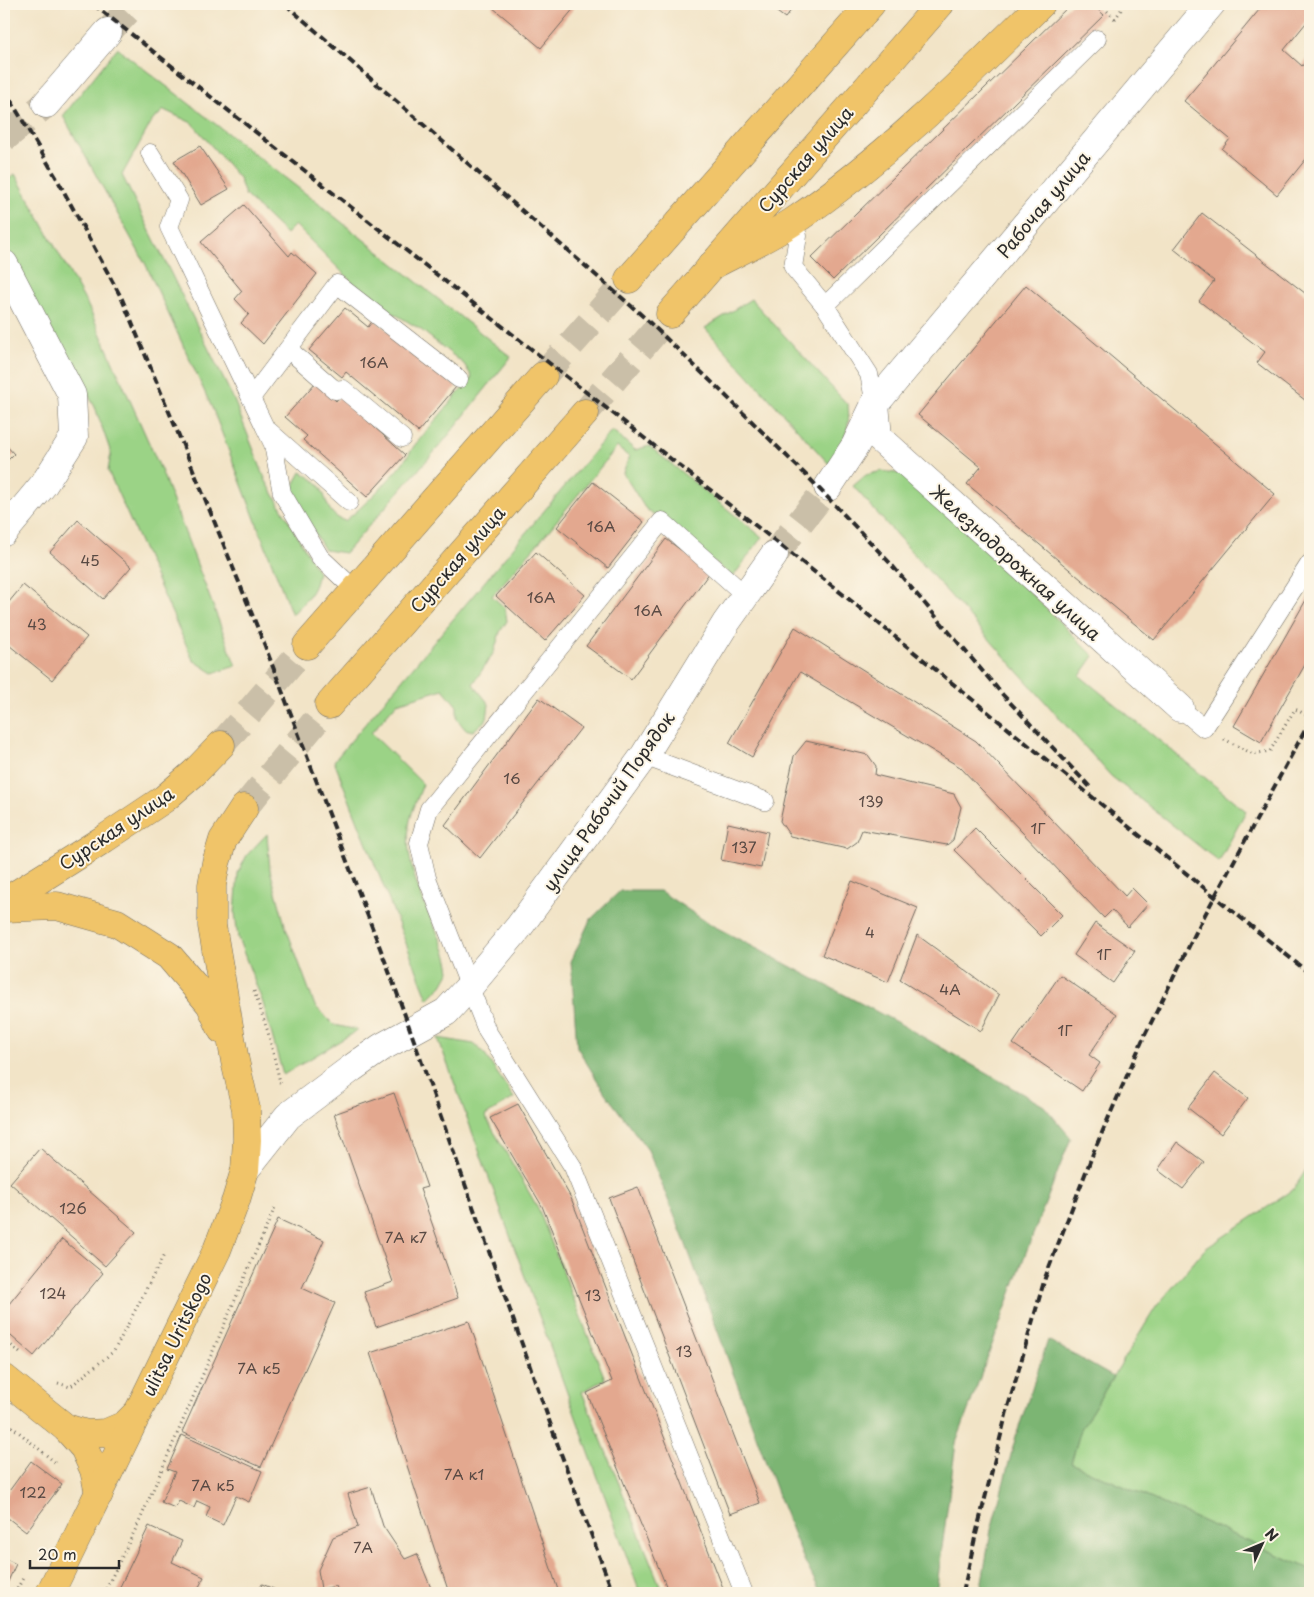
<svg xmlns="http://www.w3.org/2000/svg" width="1314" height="1597" font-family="'Playpen Sans',sans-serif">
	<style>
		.green { fill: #9bd386; stroke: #637f58 }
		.forest { fill: #7cb573; stroke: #54704f }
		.building { fill: #e3a88f }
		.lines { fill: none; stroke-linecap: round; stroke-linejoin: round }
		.street-tunnel { stroke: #cabfa8; stroke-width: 28; stroke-dasharray: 28 14; stroke-linecap: butt }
		.primary-tunnel { stroke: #cabfa8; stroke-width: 28; stroke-dasharray: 28 14; stroke-linecap: butt }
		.lane-casing { stroke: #716c62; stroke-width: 19 }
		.street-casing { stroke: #716c62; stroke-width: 29 }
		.primary-casing { stroke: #716c62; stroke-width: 29 }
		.path { stroke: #716c62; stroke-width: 3; stroke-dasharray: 1 4; stroke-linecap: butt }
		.lane { stroke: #fff; stroke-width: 18 }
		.street { stroke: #fff; stroke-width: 28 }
		.primary { stroke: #f0c469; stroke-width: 28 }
		.rail { stroke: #2b2b2b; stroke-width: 4; stroke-dasharray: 8 4; stroke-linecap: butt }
		.labels { text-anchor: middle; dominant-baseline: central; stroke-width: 4; stroke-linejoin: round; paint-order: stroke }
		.number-label { font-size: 15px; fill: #594a44 }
		.street-label { font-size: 18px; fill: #2b2b2b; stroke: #fcf5e5 }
	</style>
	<rect width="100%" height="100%" fill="#fcf5e5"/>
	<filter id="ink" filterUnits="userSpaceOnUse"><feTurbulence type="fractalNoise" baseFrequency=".02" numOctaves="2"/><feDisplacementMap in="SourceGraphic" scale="10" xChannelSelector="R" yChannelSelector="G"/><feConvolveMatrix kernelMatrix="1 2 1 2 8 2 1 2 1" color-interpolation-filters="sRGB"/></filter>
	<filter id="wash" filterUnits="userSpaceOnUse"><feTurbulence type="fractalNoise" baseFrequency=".0096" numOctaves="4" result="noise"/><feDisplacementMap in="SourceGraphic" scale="20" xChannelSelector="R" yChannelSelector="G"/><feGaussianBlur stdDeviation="1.12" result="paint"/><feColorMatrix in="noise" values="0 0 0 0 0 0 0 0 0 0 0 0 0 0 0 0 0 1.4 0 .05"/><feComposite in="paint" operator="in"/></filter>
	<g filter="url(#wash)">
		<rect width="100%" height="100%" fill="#f2e4c7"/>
		<g class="green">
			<path d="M117,48L310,197L511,357L443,442L345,553L325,550L291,494L294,485L301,472C306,475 314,479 318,484C329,498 324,514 345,521C368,502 400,471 414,446L472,377L464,364L420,329L368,298L295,225L286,234L245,195L239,178L192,123L164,110L152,121L122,175L234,400L266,481L318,572C315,593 306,599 292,615L213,410L146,265L63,116Z"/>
			<path d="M15,174L89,308L161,470L236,666L213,673L193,660L108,471L111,453L95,407L4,247V182Z"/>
			<path d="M751,299L848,405C851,429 843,445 829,464L705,328Z"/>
			<path d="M612,430L635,450L649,446L762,537L733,577L645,508L623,473L629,457L617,447L541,540L492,596L505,608L507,621L500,632L494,652L473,684L489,704L487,719L473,731L465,729L457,719V706L443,689L397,703L371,733L423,784C419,795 413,808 410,820C403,855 418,890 432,921C439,937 448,953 450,971L442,985L428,999L334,761Z"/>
			<path d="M882,471L902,474L918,481L1094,656L1080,676L1246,811L1219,862L1111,776L853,486L866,475Z"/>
			<path d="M267,834L270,870L285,925L315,1006L334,1025L358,1030L283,1075L263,1003L238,938L235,913L238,873L247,855Z"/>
			<path d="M438,1038L474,1044L483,1052L514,1098L485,1116L538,1208L605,1379L582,1392L663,1593H640Z"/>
			<path d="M1310,1164V1569L1071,1463L1081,1429L1156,1307L1205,1249L1293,1190Z"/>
		</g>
		<g class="forest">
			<path d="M620,891H660L708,923L902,1025L1044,1106L1071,1138L1025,1255L956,1443L936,1593H821L804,1560L780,1501L685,1242L648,1150L605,1093L577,1047L571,961L590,920Z"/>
			<path d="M1048,1340L1113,1377L1081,1429L1071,1463L1310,1569V1593H980L991,1530L1016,1436Z"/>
		</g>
		<g id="blocks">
			<g class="building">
				<path d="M494,4H571L575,7L541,48L492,7Z"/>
				<path d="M766,4H796L785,18Z"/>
				<path d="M1071,4H1092L1104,15L833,280L811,258Z"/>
				<path d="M1264,4H1310V18L1284,50L1302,66L1310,56V154L1277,195L1222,149L1230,139L1184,101Z"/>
				<path d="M200,146L229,189L201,205L174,161Z"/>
				<path d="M244,205L289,256L292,252L317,274L263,344L241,323L249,314L235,299L242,291L201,242Z"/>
				<path d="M1202,213L1310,297V404L1257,363L1265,352L1199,301L1214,281L1174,249Z"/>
				<path d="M1026,285L1275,494L1154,640L967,484L981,467L918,415Z"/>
				<path d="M345,308L368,327L374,319L456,387L418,432L346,372L342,377L309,350Z"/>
				<path d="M316,382L336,401L340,396L405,455L367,497L303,440L307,436L285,417Z"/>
				<path d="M4,443L14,454L4,464Z"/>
				<path d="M593,482L644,522L608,568L557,527Z"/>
				<path d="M78,520L131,567L103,599L50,552Z"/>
				<path d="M666,539L710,572L631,679L586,646Z"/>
				<path d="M536,552L585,595L545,641L496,596Z"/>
				<path d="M23,585L87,637L52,680L4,641V608Z"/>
				<path d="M1310,593V656L1261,742L1234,726Z"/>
				<path d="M795,627L976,741L1125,896L1132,888L1148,904L1128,927L1112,910L1104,918L960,767L800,672L752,757L729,743Z"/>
				<path d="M539,698L581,728L480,858L445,825Z"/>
				<path d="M806,741L868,755L876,766L875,775L954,794L961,807L953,840L947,845L862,830L857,842L847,849L790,836L780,821L794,756Z"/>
				<path d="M728,823L768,832L761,868L721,860Z"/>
				<path d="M975,828L1062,915L1041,936L954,850Z"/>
				<path d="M852,881L918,908L888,982L822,955Z"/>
				<path d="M1095,923L1135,951L1113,983L1074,955Z"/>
				<path d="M917,935L999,995L981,1031L900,980Z"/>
				<path d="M1060,975L1117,1014L1089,1055L1100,1063L1082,1091L1013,1044Z"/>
				<path d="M1215,1073L1248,1098L1221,1134L1188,1108Z"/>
				<path d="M394,1093L427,1187L420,1189L458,1298L376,1327L364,1292L393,1282L334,1114Z"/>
				<path d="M518,1104L571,1198L725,1593H669L587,1393L612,1381L542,1206L490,1118Z"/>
				<path d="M1177,1142L1204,1162L1183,1189L1158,1170Z"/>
				<path d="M40,1148L136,1232L105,1266L10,1183Z"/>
				<path d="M638,1187L760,1503L730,1514L609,1198Z"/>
				<path d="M278,1219L324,1240L302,1288L335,1303L261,1467L182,1432Z"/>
				<path d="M62,1239L103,1273L34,1356L4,1330V1310Z"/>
				<path d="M469,1321L559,1593H449L370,1353Z"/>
				<path d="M182,1435L262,1471L249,1502L236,1496L223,1525L206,1517L210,1507L197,1501L194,1508L179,1501L175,1508L161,1502L175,1472L167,1469Z"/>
				<path d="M31,1461L62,1484L26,1532L4,1515V1498Z"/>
				<path d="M371,1487L383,1526L405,1559L417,1554L433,1593H339L336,1586L321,1589L318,1570L333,1537L358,1527L348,1494Z"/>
				<path d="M149,1526L182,1541L172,1562L204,1577L196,1593H117Z"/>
				<path d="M4,1558L16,1564L4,1590Z"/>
				<path d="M262,1584L283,1593H258Z"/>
			</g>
		</g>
	</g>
	<g filter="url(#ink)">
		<use href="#blocks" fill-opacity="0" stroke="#716c62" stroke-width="1"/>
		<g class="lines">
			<g class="street-tunnel">
				<path d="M108,32L134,4"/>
				<path d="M4,138L46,104"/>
				<path d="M774,555L828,487"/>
			</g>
			<g class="primary-tunnel">
				<path d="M543,376L629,279"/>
				<path d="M585,413L670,314"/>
				<path d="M221,745L307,645"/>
				<path d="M244,808L329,705"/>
			</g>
			<g class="lane-casing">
				<g id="lane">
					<path d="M150,153L179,200L169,227L273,444L282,493L320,557L355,590"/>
					<path d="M793,221L798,236L793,267L825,306L869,374L875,404"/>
					<path d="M825,306L1097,39"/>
					<path d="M288,349L335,390L343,389L402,438"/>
					<path d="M251,398L337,284L459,379"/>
					<path d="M269,431L349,502"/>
					<path d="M1180,708L1204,728L1310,563"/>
					<path d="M644,756L765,801"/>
					<path d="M744,1593L573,1167L487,1031L427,878L419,843L429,809L662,521L745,595"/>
				</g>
			</g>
			<g class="street-casing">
				<g id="street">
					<path d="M46,104L108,32"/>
					<path d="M4,264L72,395L74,437L44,484L4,532"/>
					<path d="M875,404L878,437L1180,708"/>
					<path d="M828,487L855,446L875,404L1211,4"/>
					<path d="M245,1170L288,1116L352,1068L382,1047L446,1012L469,987L519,927L644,756L726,623L774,555"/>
				</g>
			</g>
			<g class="primary-casing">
				<g id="primary">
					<path d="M711,266C738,252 770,237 794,221C885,159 963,81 1041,4"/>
					<path d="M629,279L871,4"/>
					<path d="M670,314L940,4"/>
					<path d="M307,645L543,376"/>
					<path d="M329,705L585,413"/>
					<path d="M4,902L104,839L164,799L194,773L221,745"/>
					<path d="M4,908L57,906L117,923L169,956L210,1004L222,1030"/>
					<path d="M4,1378L66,1428L84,1448L94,1470L99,1494"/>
					<path d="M66,1428L86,1434L106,1433L125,1425L137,1413"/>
					<path d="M50,1593L217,1250L236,1200L245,1170L247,1140L246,1109L235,1061L212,926V885L216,863L223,840L244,808"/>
				</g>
			</g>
			<g class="path">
				<path d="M1100,4L1115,19L1113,22"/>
				<path d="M1115,19L1125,4"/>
				<path d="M1224,739L1253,754L1270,751L1295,709L1310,717"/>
				<path d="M254,991L268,1032L281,1086"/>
				<path d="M4,1339L20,1353"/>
				<path d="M58,1383L70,1387L114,1351L164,1255"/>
				<path d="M4,1420L57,1464"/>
				<path d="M15,1593L23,1578"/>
				<path d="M104,1593L140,1520L276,1205"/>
			</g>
			<use href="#lane" class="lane"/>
			<use href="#street" class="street"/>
			<use href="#primary" class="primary"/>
			<g class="rail">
				<path d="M93,4L845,596L1310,974"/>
				<path d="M285,4L645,318L723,393L810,479L890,563L1003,695L1090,787"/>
				<path d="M4,89L56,177L122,299L190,462L265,646L396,990L560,1451L613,1593"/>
				<path d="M963,1593L975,1538L1008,1407L1045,1278L1094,1151L1143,1039L1202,920L1310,721"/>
			</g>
		</g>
	</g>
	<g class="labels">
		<g class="number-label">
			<text x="374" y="361">16А</text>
			<text x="601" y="525">16А</text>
			<text x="90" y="559">45</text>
			<text x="541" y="596">16А</text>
			<text x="648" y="609">16А</text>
			<text x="37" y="623">43</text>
			<text x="512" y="777">16</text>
			<text x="871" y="800">139</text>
			<text x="1038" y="827">1Г</text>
			<text x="744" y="846">137</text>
			<text x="870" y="931">4</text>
			<text x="1104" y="953">1Г</text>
			<text x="950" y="988">4А</text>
			<text x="1065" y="1029">1Г</text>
			<text x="73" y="1207">126</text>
			<text x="406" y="1236">7А к7</text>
			<text x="53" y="1292">124</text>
			<text x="593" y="1294">13</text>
			<text x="684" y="1350">13</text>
			<text x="259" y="1367">7А к5</text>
			<text x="464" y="1473">7А к1</text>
			<text x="213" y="1484">7А к5</text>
			<text x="33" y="1491">122</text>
			<text x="363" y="1546">7А</text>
		</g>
		<g class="street-label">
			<text transform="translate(805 159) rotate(-49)">Сурская улица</text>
			<text transform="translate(1043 204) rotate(-50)">Рабочая улица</text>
			<text transform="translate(457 559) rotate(-49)">Сурская улица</text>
			<text transform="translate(1016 562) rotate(42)">Железнодорожная улица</text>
			<text transform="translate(608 801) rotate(-55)">улица Рабочий Порядок</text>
			<text transform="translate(116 828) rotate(-34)">Сурская улица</text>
			<text transform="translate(176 1334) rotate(-64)">ulitsa Uritskogo</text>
		</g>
	</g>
	<rect width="1314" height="1597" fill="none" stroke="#fcf5e5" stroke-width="20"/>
	<g transform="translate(1262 1544) rotate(46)" stroke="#fcf5e5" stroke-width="4" paint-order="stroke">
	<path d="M0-4L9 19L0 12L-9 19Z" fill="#2b2b2b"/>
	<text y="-8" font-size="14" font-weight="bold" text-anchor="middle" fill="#2b2b2b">N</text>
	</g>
	<path d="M30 1560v8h89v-8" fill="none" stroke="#2b2b2b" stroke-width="2.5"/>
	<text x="38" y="1560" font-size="15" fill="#2b2b2b" stroke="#fcf5e5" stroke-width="4" paint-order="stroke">20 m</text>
</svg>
